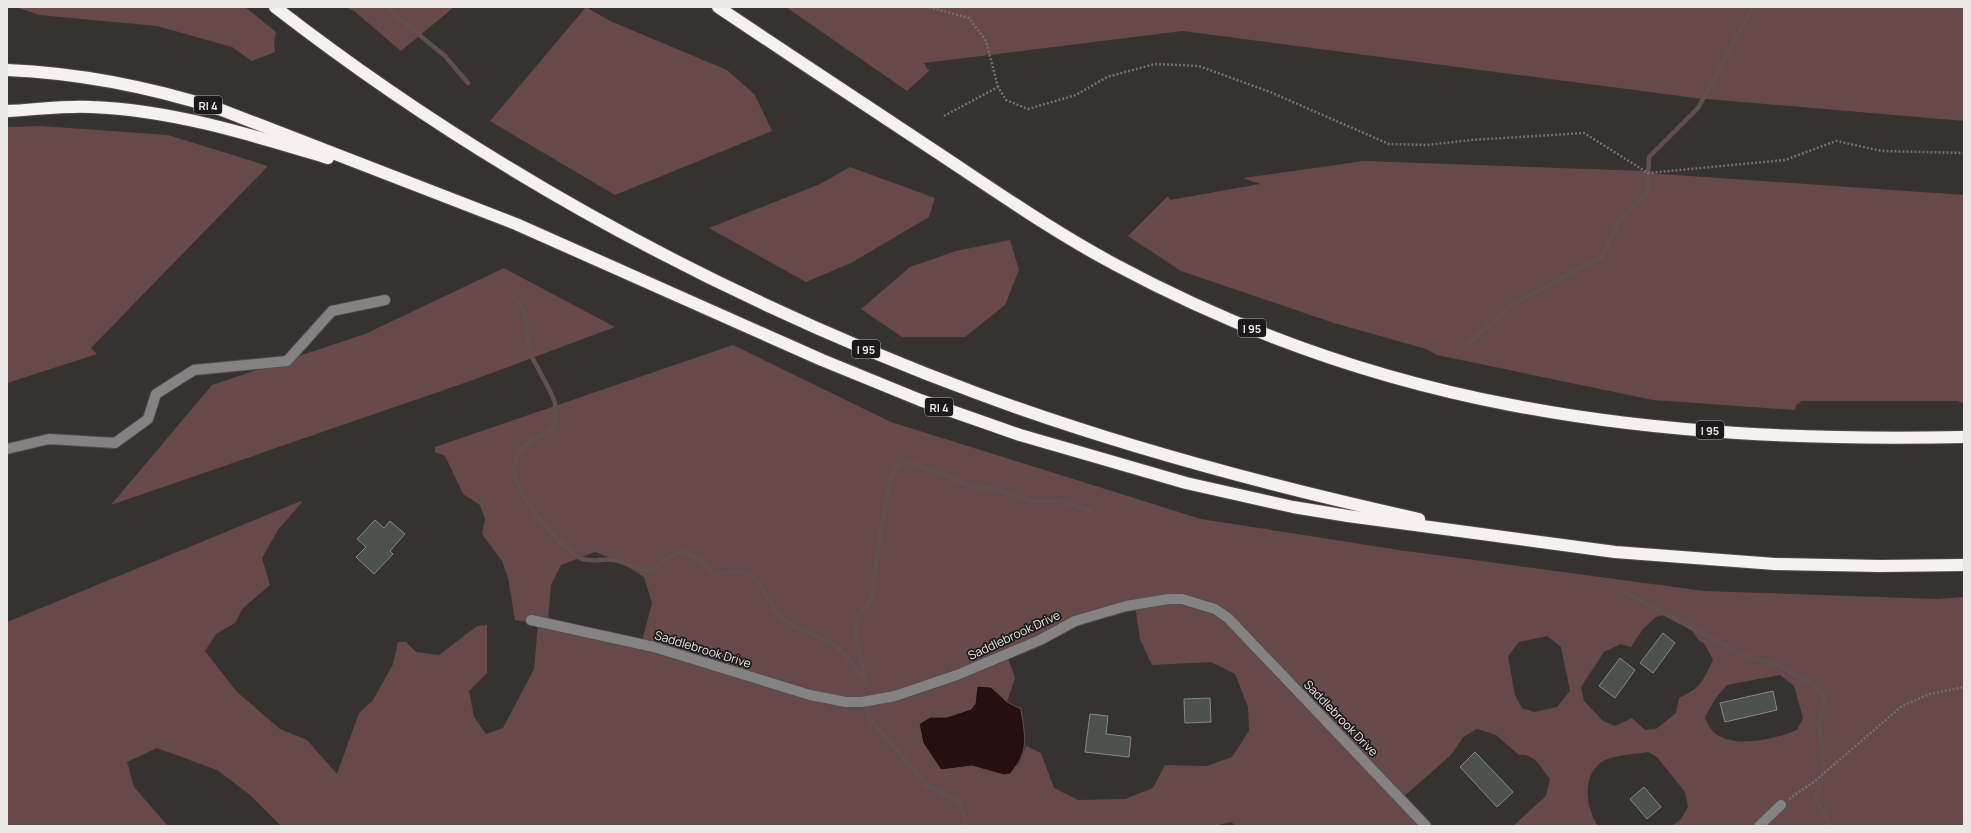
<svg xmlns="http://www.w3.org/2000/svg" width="1971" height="833" font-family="Manrope,sans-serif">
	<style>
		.green { fill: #664948; fill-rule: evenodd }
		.water { fill: #280f0f; stroke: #625050 }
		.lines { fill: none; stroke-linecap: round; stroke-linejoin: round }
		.stream { stroke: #625050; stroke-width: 4.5 }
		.building { fill: #4e524f; stroke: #858986 }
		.minor-casing { stroke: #534f4e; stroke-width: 12 }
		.highway-casing { stroke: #534f4e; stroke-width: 14 }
		.path { stroke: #74706f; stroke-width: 2.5; stroke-dasharray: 2 2; stroke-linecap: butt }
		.minor { stroke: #848282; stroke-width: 10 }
		.highway { stroke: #f6f1f0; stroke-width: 12 }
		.labels { text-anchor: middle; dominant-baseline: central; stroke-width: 3.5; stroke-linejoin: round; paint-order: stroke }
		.shield { fill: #1c1a1a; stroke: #acaaaa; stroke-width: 1 }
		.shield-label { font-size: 11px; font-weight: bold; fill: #eae8e7 }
		.street-label { font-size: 12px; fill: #eae8e7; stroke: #1c1a1a }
	</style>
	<rect width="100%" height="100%" fill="#363231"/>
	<g class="green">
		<path d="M16,7H245L276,32L274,42L275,52L252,61L232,47L157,26L39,15Z"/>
		<path d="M346,7H454L401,51L354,11Z"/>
		<path d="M586,7L610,21L727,70L755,95L772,131L615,195L490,121Z"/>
		<path d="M786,7H1964V121L1695,98L1183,31L924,63L927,69L930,70L907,91Z"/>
		<path d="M41,126L168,135L268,166L91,348L97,354L7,383V127Z"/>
		<path d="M1364,161L1645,171L1647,173L1964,195V403L1956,401H1802L1796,405L1795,410L1653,400L1437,355L1426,349L1334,323L1181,271L1128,236L1168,196L1170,200L1260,184L1243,178Z"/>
		<path d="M850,167L935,198L929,217L851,263L806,282L709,228L820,184Z"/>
		<path d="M1010,240L1019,270L1005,305L965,337H902L861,309L910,267L956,251Z"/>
		<path d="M504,268L615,327L473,380L111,505L212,385L365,334Z"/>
		<path d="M733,345L891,422L1201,519L1399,550L1704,591L1937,599L1964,597V826H1672L1681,819L1688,807L1685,792L1657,757L1648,752C1636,754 1616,755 1605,760C1581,772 1585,808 1598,826H1513L1546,796L1550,779C1541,768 1535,753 1519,755L1496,735L1477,729L1463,737L1451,755L1401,799L1424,826H1236L1231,822L1214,826H281L250,795L217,770L157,748L127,762L134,787L168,826H7V622L301,501L302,502L278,530L262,558L270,585L243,608L235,623L216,634L205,651L237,692L280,729L307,740L337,774L359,713L373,700L393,664L398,642H406L416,652L439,655L477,626L487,625V673L469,691L474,717L486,734L503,728L534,669L538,624L515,620L508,578L502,561L482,534L485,519L480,505L463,494L445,456L435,452V447ZM595,552L619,561L644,577L652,603L642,641L548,622L551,585L561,565ZM1135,605L1140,639L1152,665L1211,662L1235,674L1248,707L1249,731L1232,757L1207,766L1165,765L1153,788L1125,799L1078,800L1054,788L1041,753L1026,746L1019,764L1004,775L972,766L943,769L930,717H947L971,709L991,687L1007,702L1015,678L1007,655L1124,606ZM1668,614L1689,626L1698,640L1704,643L1713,660C1702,682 1702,687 1679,698L1676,713L1656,729L1645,730L1632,718L1615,726L1603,721L1584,701L1581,687L1604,652L1621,644L1631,647L1643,629L1656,617ZM1547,636L1561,647L1570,691L1557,707L1534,712L1522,708L1515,695L1508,656L1519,642ZM1780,675L1794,686L1803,718L1797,730C1770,741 1715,754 1705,717L1715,699L1727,685Z"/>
	</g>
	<path class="water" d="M977,686L991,687L1007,702L1021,709C1025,738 1030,750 1010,774L1004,775L972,766L941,770L923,743L919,724L930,717H947L971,709L975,704Z"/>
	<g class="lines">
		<g class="stream">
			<path d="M389,7L395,15L445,56L468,83"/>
			<path d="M511,295L524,310L528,342L532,357L551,393L555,403V418L553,427C541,437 519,444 515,461C507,488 558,546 580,558C589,563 604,558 614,560C625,561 637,571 649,570C657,569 662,562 669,557C674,555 679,553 683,551L701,561L715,575C725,573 735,569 745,573C766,582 767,607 784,620C797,630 814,634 828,641C844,650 855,667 865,682"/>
			<path d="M1469,343L1515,303L1602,257L1618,222L1647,194L1649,157L1698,108L1753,7"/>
			<path d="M1624,592L1741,654L1779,666L1811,683L1822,694L1824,704L1819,722L1824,771L1816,799L1830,826"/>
			<path d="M865,680L855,631L859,615L872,599L879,540L891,476L900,465L910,462L972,486L998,490L1031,501H1062L1090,511"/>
			<path d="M868,709L869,718L927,785L959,803L965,818V826"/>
		</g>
	</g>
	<g class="building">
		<path d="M375,520L384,528L390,521L405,534L390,551L393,554L374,574L356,557L366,547L357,539Z"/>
		<path d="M1663,633L1675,643L1653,673L1640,663Z"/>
		<path d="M1620,658L1635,670L1615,698L1599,686Z"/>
		<path d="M1773,691L1777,710L1725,722L1720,703Z"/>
		<path d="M1210,698L1211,722L1185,723L1184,699Z"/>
		<path d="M1090,714L1108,716L1106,734L1131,737L1129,757L1085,752Z"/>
		<path d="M1475,752L1513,792L1497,807L1460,767Z"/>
		<path d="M1644,787L1661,807L1647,819L1630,799Z"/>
	</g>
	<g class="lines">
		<g class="minor-casing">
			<g id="minor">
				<path d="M7,449L49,439L115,443L148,419L156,394L194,370L287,361L332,311L385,300"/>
				<path d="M531,620L654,647L810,695L846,702H862L895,696L957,675L1040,640L1075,621L1126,606L1169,599H1182L1215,609L1228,618L1426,826"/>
				<path d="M1759,826L1781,805"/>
			</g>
		</g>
		<g class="highway-casing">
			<g id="highway">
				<path d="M275,7C488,172 727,300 979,394C1122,447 1270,486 1419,519"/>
				<path d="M718,7C791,56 865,105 938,153C997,192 1054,232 1116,265C1239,331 1374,379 1511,405C1660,434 1813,440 1964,437"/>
				<path d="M7,70C79,73 150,87 219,109L516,224L822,360L920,400L1020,435L1186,483L1293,507L1348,516L1615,552L1775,564L1880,566L1964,565"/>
				<path d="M7,111C35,110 64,105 92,107C172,110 252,135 328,158"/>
			</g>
		</g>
		<g class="path">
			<path d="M929,7L969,18L986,41L998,87"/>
			<path d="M944,116L998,87L1006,100L1028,109L1076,95L1107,77L1155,64L1199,66L1270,92L1389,144L1427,145L1471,140L1584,133L1648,173L1785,160L1836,141L1882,151L1964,153"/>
			<path d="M1789,799L1815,781L1902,706L1930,694L1964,687"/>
		</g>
		<use href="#minor" class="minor"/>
		<use href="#highway" class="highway"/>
	</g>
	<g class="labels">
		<g class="shield">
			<rect x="194" y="96" width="28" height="18" rx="3"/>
			<rect x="1238" y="319" width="28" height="18" rx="3"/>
			<rect x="852" y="340" width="28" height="18" rx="3"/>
			<rect x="925" y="398" width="28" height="18" rx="3"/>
			<rect x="1696" y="421" width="28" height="18" rx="3"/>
		</g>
		<g class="shield-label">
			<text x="208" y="105">RI 4</text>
			<text x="1252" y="328">I 95</text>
			<text x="866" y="349">I 95</text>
			<text x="939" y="407">RI 4</text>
			<text x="1710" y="430">I 95</text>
		</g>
		<g class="street-label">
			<text transform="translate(1014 635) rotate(-25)">Saddlebrook Drive</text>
			<text transform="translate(703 649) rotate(17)">Saddlebrook Drive</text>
			<text transform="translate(1341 718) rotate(46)">Saddlebrook Drive</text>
		</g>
	</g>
	<rect width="1971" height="833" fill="none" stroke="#eae8e7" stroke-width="16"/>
</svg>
